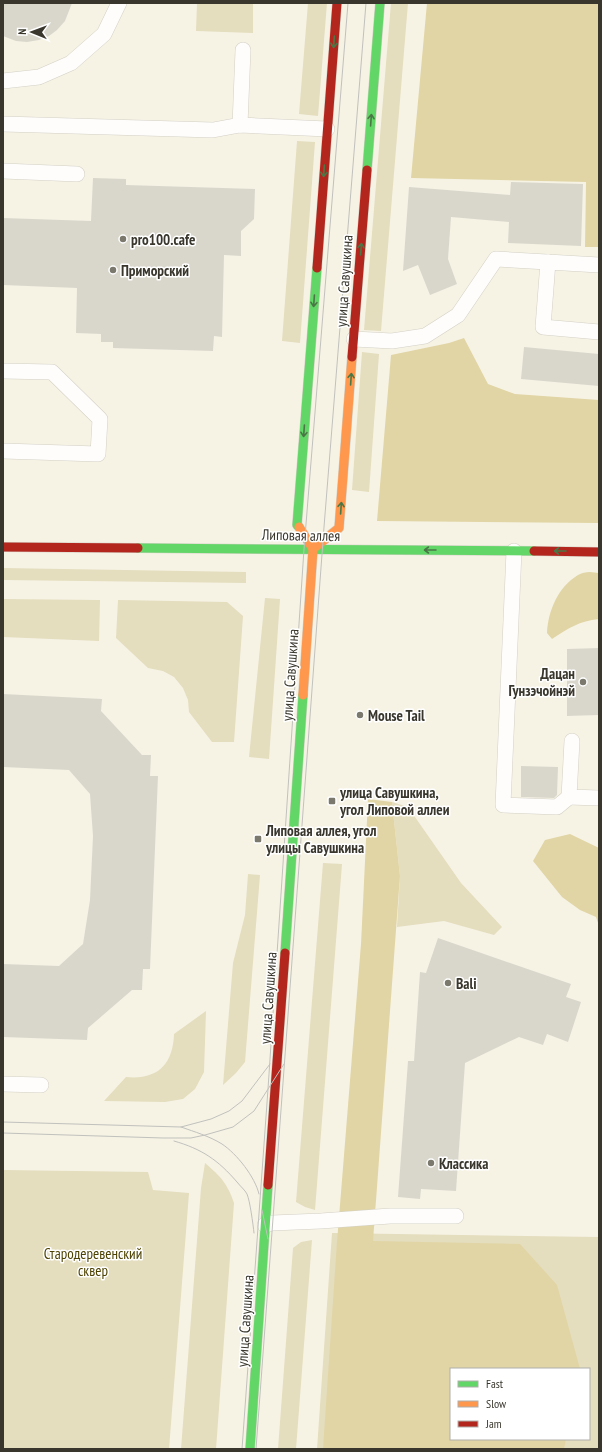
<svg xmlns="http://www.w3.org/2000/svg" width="602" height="1452" font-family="'PT Sans Narrow',sans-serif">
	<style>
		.green { fill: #e4ddbe; fill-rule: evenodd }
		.forest { fill: #e1d5a5 }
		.building { fill: #d9d7cc }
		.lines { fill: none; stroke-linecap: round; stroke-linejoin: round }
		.lane-casing { stroke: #d3d0c5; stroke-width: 16 }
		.fast-casing { stroke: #d3d0c5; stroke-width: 10 }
		.slow-casing { stroke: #d3d0c5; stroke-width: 10 }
		.jam-casing { stroke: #d3d0c5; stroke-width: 10 }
		.lane { stroke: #fefdfb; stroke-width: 15 }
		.fast { stroke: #63d668; stroke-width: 9 }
		.slow { stroke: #ff974d; stroke-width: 9 }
		.jam { stroke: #b3261e; stroke-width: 9 }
		.tram { stroke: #c1c1bd; stroke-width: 1 }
		.oneway { stroke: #4a7745 }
		.poi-dot { fill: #7b796d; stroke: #fff; stroke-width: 1.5 }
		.labels { text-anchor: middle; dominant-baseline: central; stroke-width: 3; stroke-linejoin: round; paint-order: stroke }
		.poi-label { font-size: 15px; font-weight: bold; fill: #39372d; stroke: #fff; text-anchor: start }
		.street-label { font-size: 15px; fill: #39372d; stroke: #fff }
		.park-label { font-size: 15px; fill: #4e4202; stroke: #fff }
	</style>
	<rect width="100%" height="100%" fill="#f6f3e5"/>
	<g class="green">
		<path d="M197,3H253V33L196,31Z"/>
		<path d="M308,3H327L318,116L299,114Z"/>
		<path d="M391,3H408L381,331L364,330Z"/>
		<path d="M297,141L315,142L300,343L282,341Z"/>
		<path d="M362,352L379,354L369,492L352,490Z"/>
		<path d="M3,568L246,572V583L3,580Z"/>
		<path d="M265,598L280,599L269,759L249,757Z"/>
		<path d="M3,599L100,600L99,641L3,637Z"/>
		<path d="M118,600L227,602L243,616L234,742H212L189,712L188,700L183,688L174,677L163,671L148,668L116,638Z"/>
		<path d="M392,802L408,807L461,883L502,927L494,935L444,921L397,927L400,876Z"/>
		<path d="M323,863L342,864L315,1210L305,1207L296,1202Z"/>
		<path d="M248,874L260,875L245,1062L236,1073L223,1085L233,963L245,915Z"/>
		<path d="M206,1011L204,1072L195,1089L183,1099L165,1102L104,1101L126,1077C157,1080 173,1065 174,1034Z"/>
		<path d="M205,1163C221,1177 227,1183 234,1203L216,1449H181L201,1188Z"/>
		<path d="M3,1170L148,1172L153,1190L189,1193L169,1449H3Z"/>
		<path d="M332,1233L599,1237V1449H317ZM451,1369H589V1439H451Z"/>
		<path d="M312,1240L296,1449H278L293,1248L301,1242Z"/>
	</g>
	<g class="forest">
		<path d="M427,3H599V247H585L586,182L411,178Z"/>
		<path d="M464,338L488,384L515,394L599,400V523L377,521L391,355L449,343Z"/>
		<path d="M590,572L599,573V619C579,621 569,628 552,639L547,633C548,611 558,587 578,575C581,573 586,572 590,572Z"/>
		<path d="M368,799L392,802L400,876L373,1241L520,1244L557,1285L580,1369H451V1439H566L564,1449H323L337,1242L361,944Z"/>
		<path d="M570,834L599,848V926L596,917L580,910L562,897L533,861L545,840Z"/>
	</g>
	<g class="building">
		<path d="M3,3H72L65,21L57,30L49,36L39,40L27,42L16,41L3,36Z"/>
		<path d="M93,178L126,179V185L255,189L254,219L241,231V256L224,255L222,337L214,336L213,351L113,348V342H101V334L76,333L77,288L3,285V218L91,221Z"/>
		<path d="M511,182L583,184L581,246L508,243L509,222L451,217L448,259L457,284L430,295L418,265L403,271L409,187L510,195Z"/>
		<path d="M524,347L599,354V386L521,379Z"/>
		<path d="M599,648V715L567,716V649Z"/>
		<path d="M3,694L102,699L101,711L142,755H151L150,776H158L150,969H143L142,990H132L88,1028L87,1040L3,1037V964L59,966L83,944L90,900L93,836L90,794L69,770L3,767Z"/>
		<path d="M521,766L558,767L557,795L554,798L521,797Z"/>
		<path d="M438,938L571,984L566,997L581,1002L568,1042L547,1034L543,1045L519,1037L465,1063L456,1191L421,1189L420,1199L398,1197L408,1061H414L420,972L426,973Z"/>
	</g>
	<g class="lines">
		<g class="lane-casing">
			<g id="lane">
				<path d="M3,81L39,77L71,63L104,34L119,3"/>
				<path d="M3,124L213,130L240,125L327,129"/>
				<path d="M240,125L243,50"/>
				<path d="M3,171L77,174"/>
				<path d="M548,262L543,327L599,332"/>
				<path d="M354,339L392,341L425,336L458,315L496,259L599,265"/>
				<path d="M3,371L52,372L100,419L98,454L3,451"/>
				<path d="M514,551L503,805L557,807L569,797"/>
				<path d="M572,741L569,797L599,798"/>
				<path d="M3,1084L41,1085"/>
				<path d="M265,1225L272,1223L321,1221L390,1216H456"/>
			</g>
		</g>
		<g class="fast-casing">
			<g id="fast">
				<path d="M367,170L380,3"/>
				<path d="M299,527L297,525L317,268"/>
				<path d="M138,548L534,551"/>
				<path d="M285,953L303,695"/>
				<path d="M250,1449L268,1185"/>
			</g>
		</g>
		<g class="slow-casing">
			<g id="slow">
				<path d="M299,527L313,549L303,695"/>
				<path d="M313,549L339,528L352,357"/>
			</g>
		</g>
		<g class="jam-casing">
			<g id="jam">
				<path d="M317,268L337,3"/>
				<path d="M352,357L367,170"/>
				<path d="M3,547L138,548"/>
				<path d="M534,551L599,552"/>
				<path d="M268,1185L285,953"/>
			</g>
		</g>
		<use href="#lane" class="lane"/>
		<use href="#fast" class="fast"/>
		<use href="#slow" class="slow"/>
		<use href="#jam" class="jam"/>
		<g class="tram">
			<path d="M3,1122L181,1127L211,1119L229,1111L242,1101L270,1064"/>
			<path d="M181,1127C195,1132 209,1136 222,1144C237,1154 255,1177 259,1194"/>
			<path d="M3,1133L163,1138H191L205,1135L233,1127L254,1111L284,1064"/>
			<path d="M174,1141C202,1149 218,1160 237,1182C240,1186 245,1190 247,1194C250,1201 253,1224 254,1233"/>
			<path d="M262,1210L268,1239"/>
			<path d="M242,1449L268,1089L304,549L348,3"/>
			<path d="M256,1449L324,527L366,3"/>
		</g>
	</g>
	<defs><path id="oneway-shaft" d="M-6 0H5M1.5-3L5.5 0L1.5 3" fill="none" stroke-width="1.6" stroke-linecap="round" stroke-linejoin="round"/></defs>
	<g class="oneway">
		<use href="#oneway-shaft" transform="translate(334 42) rotate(94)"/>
		<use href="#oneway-shaft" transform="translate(371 120) rotate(-86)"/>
		<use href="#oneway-shaft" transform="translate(324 171) rotate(94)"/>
		<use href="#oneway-shaft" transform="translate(361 249) rotate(-86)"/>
		<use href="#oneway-shaft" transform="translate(314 301) rotate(94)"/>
		<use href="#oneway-shaft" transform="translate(351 379) rotate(-86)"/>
		<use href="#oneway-shaft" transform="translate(304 431) rotate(94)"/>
		<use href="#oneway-shaft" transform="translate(341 508) rotate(-86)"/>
		<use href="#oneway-shaft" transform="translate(430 550) rotate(-180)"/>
		<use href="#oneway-shaft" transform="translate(560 551) rotate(-180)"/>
	</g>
	<g class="poi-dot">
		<circle cx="123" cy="239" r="4"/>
		<circle cx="113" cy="270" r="4"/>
		<circle cx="583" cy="682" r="4"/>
		<circle cx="360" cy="715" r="4"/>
		<rect x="328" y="797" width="8" height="8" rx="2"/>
		<rect x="254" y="835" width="8" height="8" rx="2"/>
		<circle cx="448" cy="983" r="4"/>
		<circle cx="431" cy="1163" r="4"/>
	</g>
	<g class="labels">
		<g class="poi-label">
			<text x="131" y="239">pro100.cafe</text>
			<text x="121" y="270">Приморский</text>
			<text x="575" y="673" text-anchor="end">Дацан<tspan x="575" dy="17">Гунзэчойнэй</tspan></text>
			<text x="368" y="715">Mouse Tail</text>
			<text x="340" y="792">улица Савушкина,<tspan x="340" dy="17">угол Липовой аллеи</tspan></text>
			<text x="266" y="830">Липовая аллея, угол<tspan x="266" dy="17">улицы Савушкина</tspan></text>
			<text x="456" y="983">Bali</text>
			<text x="439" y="1163">Классика</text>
		</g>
		<g class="street-label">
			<text transform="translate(344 281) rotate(-86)">улица Савушкина</text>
			<text transform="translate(301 535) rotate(1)">Липовая аллея</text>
			<text transform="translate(290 675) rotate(-86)">улица Савушкина</text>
			<text transform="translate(268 998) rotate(-86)">улица Савушкина</text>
			<text transform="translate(245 1321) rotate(-86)">улица Савушкина</text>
		</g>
		<g class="park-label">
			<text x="93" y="1253">Стародеревенский<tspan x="93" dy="17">сквер</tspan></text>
		</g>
	</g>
	<rect width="602" height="1452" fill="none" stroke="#39372d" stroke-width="8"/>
	<rect x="450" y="1368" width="140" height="72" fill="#ffffff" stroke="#b0afab"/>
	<rect x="458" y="1381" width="20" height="6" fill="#63d668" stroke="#b0afab"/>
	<text x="486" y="1388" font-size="12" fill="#39372d">Fast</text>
	<rect x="458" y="1401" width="20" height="6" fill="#ff974d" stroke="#b0afab"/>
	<text x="486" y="1408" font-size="12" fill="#39372d">Slow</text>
	<rect x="458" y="1421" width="20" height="6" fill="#b3261e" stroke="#b0afab"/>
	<text x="486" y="1428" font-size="12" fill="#39372d">Jam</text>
	<g transform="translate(32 32) rotate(271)" stroke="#ffffff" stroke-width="3" paint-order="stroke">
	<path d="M0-3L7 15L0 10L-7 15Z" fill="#39372d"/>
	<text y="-6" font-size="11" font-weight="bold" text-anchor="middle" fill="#39372d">N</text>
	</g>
</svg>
